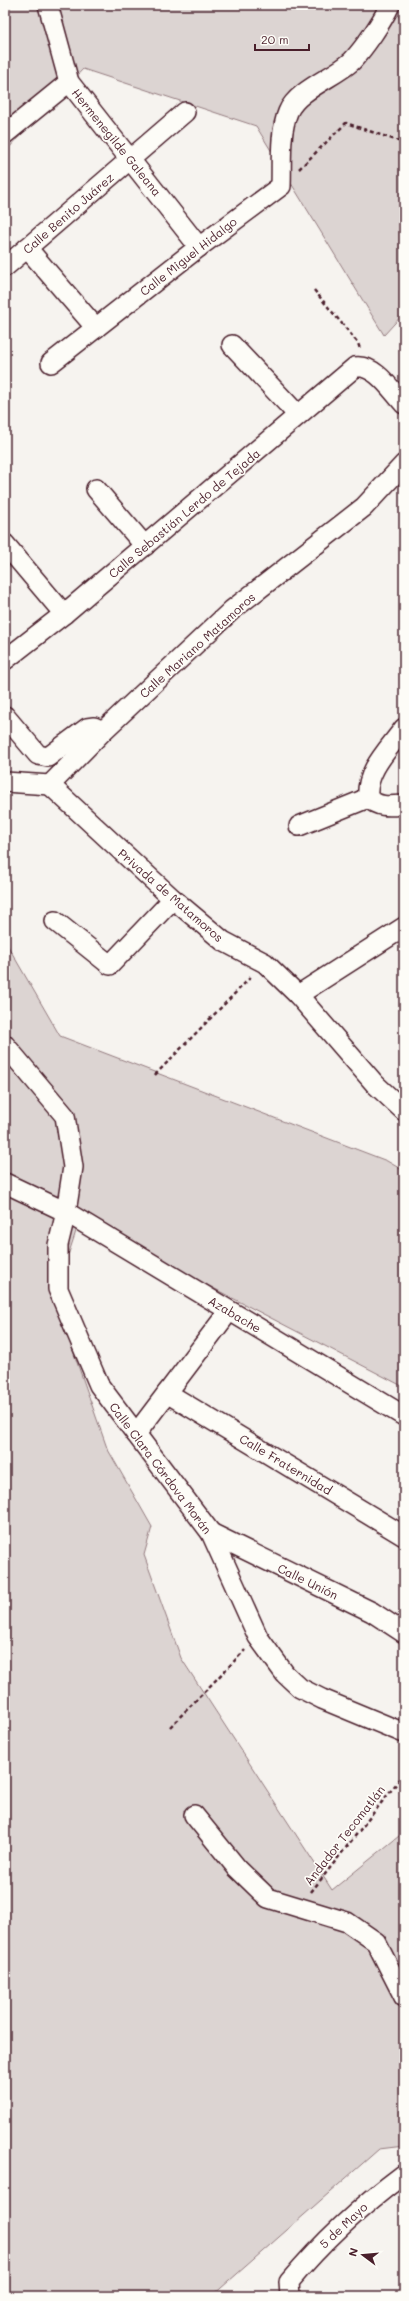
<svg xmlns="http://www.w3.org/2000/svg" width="409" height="2301" font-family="Mali,sans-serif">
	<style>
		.green { fill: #dcd4d2; stroke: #937a7e }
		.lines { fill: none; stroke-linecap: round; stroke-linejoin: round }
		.minor-casing { stroke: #4a1f2b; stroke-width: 22 }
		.path { stroke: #4a1f2b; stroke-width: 2.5; stroke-dasharray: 4 3; stroke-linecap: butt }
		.minor { stroke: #fdfcf7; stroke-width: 19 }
		.labels { text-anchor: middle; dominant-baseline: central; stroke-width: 3.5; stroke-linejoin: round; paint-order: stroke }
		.street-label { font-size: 12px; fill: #4a1f2b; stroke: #fdfcf7 }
	</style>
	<rect width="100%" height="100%" fill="#f6f3ef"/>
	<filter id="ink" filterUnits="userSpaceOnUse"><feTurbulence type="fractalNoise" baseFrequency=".025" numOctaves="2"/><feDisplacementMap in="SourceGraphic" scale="8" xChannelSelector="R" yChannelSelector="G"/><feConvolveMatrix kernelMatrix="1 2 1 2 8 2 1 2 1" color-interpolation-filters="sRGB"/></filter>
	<g filter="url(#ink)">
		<g class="green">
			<path d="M5,5H390L404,24V313L384,335L256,126L83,69L5,152Z"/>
			<path d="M5,941L60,1036L387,1161L404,1171V1387L80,1219L58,1286L66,1331L107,1448L152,1527L144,1555L181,1658L332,1890L404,1832V2146L379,2149L212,2296H5Z"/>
		</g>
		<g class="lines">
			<g class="minor-casing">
				<g id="minor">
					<path d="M48,5L69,82L199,247"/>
					<path d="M5,134L69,82"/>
					<path d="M27,248L96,328"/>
					<path d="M5,267L185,112"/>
					<path d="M232,345L298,415"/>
					<path d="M51,363L199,247L281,186C282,163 279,134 288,112C297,90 335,77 352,61C365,47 382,22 390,5"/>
					<path d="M96,489L145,546"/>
					<path d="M5,544L64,614"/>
					<path d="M5,660L64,614L355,367C375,364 391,390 404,404"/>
					<path d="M5,716L38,755L48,757L87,728L94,727L103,731"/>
					<path d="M404,728C389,749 365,771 368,798C379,808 390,806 404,805"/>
					<path d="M5,782L50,785"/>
					<path d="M50,785L173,899L223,941L265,963L298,995L375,1084L404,1111"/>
					<path d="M50,785L103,731L232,610L364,507L404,464"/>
					<path d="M299,826L368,798"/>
					<path d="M55,921L110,965L173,899"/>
					<path d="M298,995L404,927"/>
					<path d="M5,1045L65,1116L73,1167L66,1212L58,1245V1289L99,1385L211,1533L258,1637L285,1674L300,1688L322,1699L404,1733"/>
					<path d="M5,1183L66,1212L404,1416"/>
					<path d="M167,1393L404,1536"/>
					<path d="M136,1434L229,1311"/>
					<path d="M211,1533L372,1612L404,1633"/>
					<path d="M194,1815L237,1868L268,1898L347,1922L376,1942L404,1997"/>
					<path d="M290,2296L289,2282C323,2241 361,2206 404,2174"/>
				</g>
			</g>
			<g class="path">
				<path d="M299,169L346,123L404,143"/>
				<path d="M314,290L358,343L360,349"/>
				<path d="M155,1075L251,977"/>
				<path d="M170,1727L245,1650"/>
				<path d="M311,1892L404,1774"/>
			</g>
			<use href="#minor" class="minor"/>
		</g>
	</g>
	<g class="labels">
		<g class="street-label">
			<text transform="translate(117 142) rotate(51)">Hermenegilde Galeana</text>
			<text transform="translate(68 213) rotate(-41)">Calle Benito Juárez</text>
			<text transform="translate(188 256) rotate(-38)">Calle Miguel Hidalgo</text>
			<text transform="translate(184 513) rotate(-40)">Calle Sebastián Lerdo de Tejada</text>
			<text transform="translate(197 645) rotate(-42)">Calle Mariano Matamoros</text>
			<text transform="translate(171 895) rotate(41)">Privada de Matamoros</text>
			<text transform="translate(235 1314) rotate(31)">Azabache</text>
			<text transform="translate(286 1464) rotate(31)">Calle Fraternidad</text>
			<text transform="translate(161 1468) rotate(53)">Calle Clara Córdova Morán</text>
			<text transform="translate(308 1581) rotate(26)">Calle Unión</text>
			<text transform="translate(344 1835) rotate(-52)">Andador Tecomatlán</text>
			<text transform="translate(343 2225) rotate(-43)">5 de Mayo</text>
		</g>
	</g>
	<rect width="409" height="2301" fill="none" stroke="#fdfcf7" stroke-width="20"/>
	<rect x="10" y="10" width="389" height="2281" fill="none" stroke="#4a1f2b" stroke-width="1.5" filter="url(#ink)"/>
	<g transform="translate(363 2255) rotate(286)" stroke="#fdfcf7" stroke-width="3" paint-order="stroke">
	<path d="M0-3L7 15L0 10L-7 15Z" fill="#4a1f2b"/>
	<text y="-6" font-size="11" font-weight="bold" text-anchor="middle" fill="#4a1f2b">N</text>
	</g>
	<path d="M255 44v6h54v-6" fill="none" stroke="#4a1f2b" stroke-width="2"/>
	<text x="261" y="44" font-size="12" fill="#4a1f2b" stroke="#fdfcf7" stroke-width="3" paint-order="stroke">20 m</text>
</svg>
